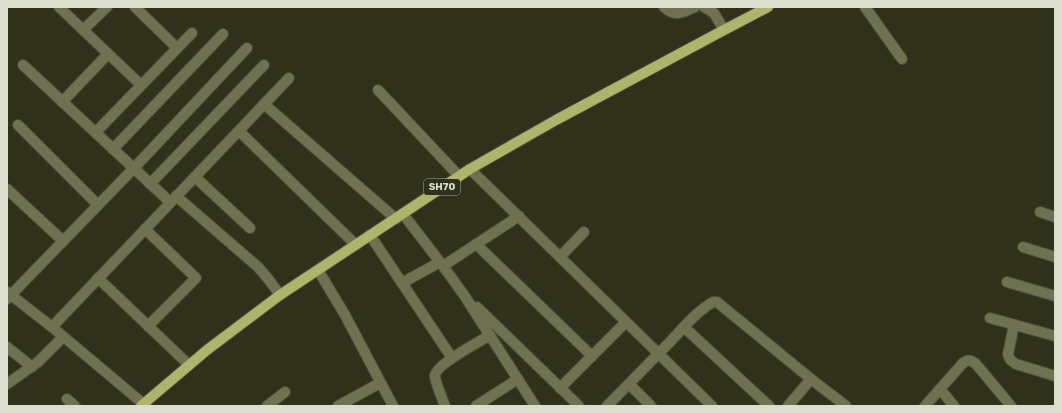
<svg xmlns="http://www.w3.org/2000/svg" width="1062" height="413" font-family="Rubik,sans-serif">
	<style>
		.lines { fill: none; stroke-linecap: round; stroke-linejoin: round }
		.minor-casing { stroke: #4b4d38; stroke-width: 12 }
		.major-casing { stroke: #4b4d38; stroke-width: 12 }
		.minor { stroke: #6f7250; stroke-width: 10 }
		.major { stroke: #afb46d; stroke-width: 10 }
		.labels { text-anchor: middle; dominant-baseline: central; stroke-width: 4; stroke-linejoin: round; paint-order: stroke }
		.shield { fill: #2f311b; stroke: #a7a999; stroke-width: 1 }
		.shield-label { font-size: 10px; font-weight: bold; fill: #dbddcf }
	</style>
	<rect width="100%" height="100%" fill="#2f311b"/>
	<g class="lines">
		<g class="minor-casing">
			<g id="minor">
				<path d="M59,7L141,85"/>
				<path d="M135,7L177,48"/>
				<path d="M664,7C675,17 682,13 695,7"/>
				<path d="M704,7L714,13L724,30"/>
				<path d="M865,7L902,59"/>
				<path d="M83,30L107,7"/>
				<path d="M23,65L170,202"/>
				<path d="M378,90L459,176"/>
				<path d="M62,102L108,54"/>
				<path d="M264,104L396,219"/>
				<path d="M18,125L98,205"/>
				<path d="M239,131L356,245"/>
				<path d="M96,132L192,33"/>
				<path d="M113,149L223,34"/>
				<path d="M470,169L712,406"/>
				<path d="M195,177L250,228"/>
				<path d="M150,184L264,65"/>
				<path d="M7,189L63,241"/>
				<path d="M176,196L258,267L269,280L280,295"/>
				<path d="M1040,212L1055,217"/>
				<path d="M403,214L440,262L464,295L535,406"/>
				<path d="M145,229L196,278L148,326"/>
				<path d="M370,235L452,358"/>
				<path d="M476,244L592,356"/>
				<path d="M1023,247L1055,257"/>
				<path d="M560,257L584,232"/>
				<path d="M443,266L519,216"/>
				<path d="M318,270L345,315L393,406"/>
				<path d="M98,278L189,365"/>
				<path d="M1007,282L1055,296"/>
				<path d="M402,283L440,262"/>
				<path d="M7,292L52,327L146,406"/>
				<path d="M7,299L134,168L247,48"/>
				<path d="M477,307L579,406"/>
				<path d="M990,318L1055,336"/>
				<path d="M1014,325L1008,354C1009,359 1011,361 1016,364L1055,376"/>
				<path d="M52,327L289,78"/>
				<path d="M684,327L769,406"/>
				<path d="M7,347L32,367"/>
				<path d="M7,384L38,362L63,337"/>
				<path d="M629,384L651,406"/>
				<path d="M560,388L626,322"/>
				<path d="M940,389L954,406"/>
				<path d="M67,399L75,406"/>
				<path d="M267,406L285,392"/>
				<path d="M338,406L380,383"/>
				<path d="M445,406C443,401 435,380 435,376C435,365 479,342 490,335"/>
				<path d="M476,406L518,379"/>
				<path d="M607,406C628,385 649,363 670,342C683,328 696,312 713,302H717L811,379L846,406"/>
				<path d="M788,406L811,379"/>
				<path d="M925,406L963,363C968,359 971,360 976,364L1011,406"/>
			</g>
		</g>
		<g class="major-casing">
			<path id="major" d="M141,406L207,350L280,295L470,169L556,120L724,30L768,7"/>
		</g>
		<use href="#minor" class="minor"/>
		<use href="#major" class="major"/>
	</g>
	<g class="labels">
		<rect class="shield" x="424" y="179" width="36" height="16" rx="3"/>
		<g class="shield-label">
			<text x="442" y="187">SH70</text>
		</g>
	</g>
	<rect width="1062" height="413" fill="none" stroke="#dbddcf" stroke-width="16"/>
</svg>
